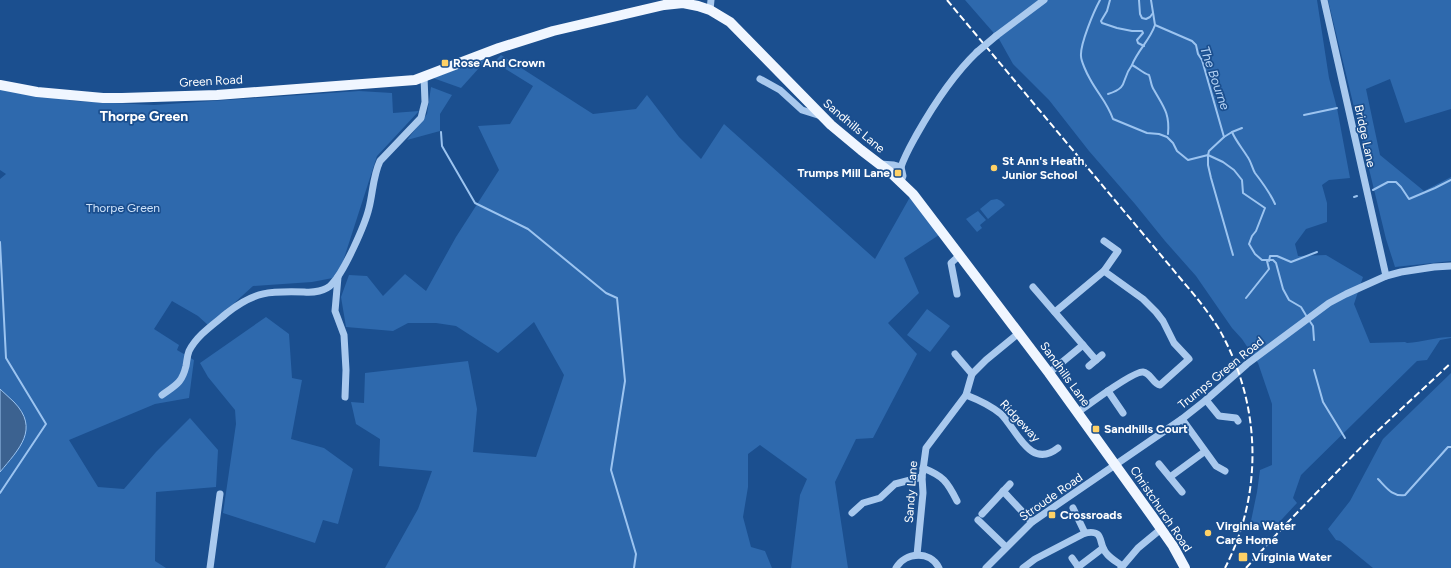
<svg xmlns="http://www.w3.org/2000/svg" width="1451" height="568" font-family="Figtree,sans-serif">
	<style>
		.green { fill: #2e69ad }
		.water { fill: #3c6290; stroke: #9cc4f0 }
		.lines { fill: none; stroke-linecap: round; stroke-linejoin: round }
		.stream { stroke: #9cc4f0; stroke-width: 2 }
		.minor { stroke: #a9c9ee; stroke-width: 7 }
		.major { stroke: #f0f6ff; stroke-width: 10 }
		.rail { stroke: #fff; stroke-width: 2; stroke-dasharray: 7 3; stroke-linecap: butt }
		.minor-bridge { stroke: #a9c9ee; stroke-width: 7 }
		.poi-dot { fill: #ffd166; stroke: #1b4f8f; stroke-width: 1.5 }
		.labels { text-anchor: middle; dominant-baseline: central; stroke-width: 3.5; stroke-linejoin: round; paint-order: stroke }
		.poi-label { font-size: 12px; font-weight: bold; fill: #fff; stroke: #1b4f8f; text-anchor: start }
		.street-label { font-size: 12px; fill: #fff; stroke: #1b4f8f }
		.park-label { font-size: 12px; fill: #cfe3fa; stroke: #1b4f8f }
		.water-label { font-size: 13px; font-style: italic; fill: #b5d3f5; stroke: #1b4f8f }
		.quarter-label { font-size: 14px; font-weight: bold; fill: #fff; stroke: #1b4f8f }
	</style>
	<rect width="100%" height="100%" fill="#1b4f8f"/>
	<g class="green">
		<path d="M965,0H1317L1329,78L1337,108L1350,178L1329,180L1322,185L1327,203V222L1306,229L1295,244L1298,256L1326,255L1363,277L1354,304L1370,343L1405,342L1407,343C1422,342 1436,337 1451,337V338L1440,340L1427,360L1417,361L1301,475L1293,498L1297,503L1270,532L1251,521L1257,492L1260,470L1272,465V404L1258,363L1242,339L1232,328L1196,276L1165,241L1135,204L1089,151L1049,100L1013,64L999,39Z"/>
		<path d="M1328,0H1451V109L1405,123L1390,79L1366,89L1380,155L1424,191L1451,177V261L1395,267L1386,239Z"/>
		<path d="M501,55L593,114L636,109L647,95L679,137L701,159L724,124L875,259L910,197L939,235L904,258L919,293L888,323L917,354L873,438L856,439L835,482L848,568H791L800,495L807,479L760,445L748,454V487L743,517L751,547L765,551L772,568H775H385L418,509L432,471L379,466L380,439L356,424L351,402L364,403L365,373L468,361L477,409L473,452L536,457L564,375L534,322L498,353L456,326L436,323H408L393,331L346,327L341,297L349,275L367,276L383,296L405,274L426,291L456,237L499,170L478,126L510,124L533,86L494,62Z"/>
		<path d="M488,58L461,88L433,78Z"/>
		<path d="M431,87L452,95L440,114V131L407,140L427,114Z"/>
		<path d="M0,89L74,101L154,105L359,91L392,93L393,113L419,111L377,156L338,277L312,282L253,286L209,326L198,316L172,301L154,329L179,345L177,350L194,360L189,398L155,404L69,440L98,487L124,489L156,452L190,418L218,450L216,487L156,492L155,561L166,568H0V472L11,459L3,391L0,389V179L6,174L0,170Z"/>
		<path d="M997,199L1001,201L1005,205L988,219L980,209L991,200Z"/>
		<path d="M978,211L986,220L980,225L982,228L977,232L966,219Z"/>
		<path d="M927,309L950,326L930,352L907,335Z"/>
		<path d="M266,317L289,334L292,378L302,380L291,439L324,448L353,469L338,524L323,520L315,543L223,513L236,424L235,410L208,377L200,363Z"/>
		<path d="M1451,373V568H1373L1340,541L1336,540L1328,529L1350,501L1383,439Z"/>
	</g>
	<path class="water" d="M0,389C5,393 9,398 14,402C40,429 19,449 0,472Z"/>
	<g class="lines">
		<g class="stream">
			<path d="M1100,0C1094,11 1080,44 1081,56C1081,61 1087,74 1090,79C1098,94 1107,102 1113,119L1147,133L1159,134L1167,137L1173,143L1177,151L1188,160L1208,155V165L1211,178L1233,255"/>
			<path d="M1110,0L1107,11L1101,21L1102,23L1117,28L1132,31H1142L1143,33L1137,40L1138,43L1144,46"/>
			<path d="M1139,0L1140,14L1142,18L1146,19L1150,17L1153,13"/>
			<path d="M1151,0L1155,25L1192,41L1196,45L1198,54L1202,60L1224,137L1209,151L1208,155L1223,162L1234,170L1242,180L1243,193L1265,208L1256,231L1252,236L1249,244L1255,254L1262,260H1273L1276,263L1283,289L1289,300L1301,307L1307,317"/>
			<path d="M1155,25C1150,40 1138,50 1132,65C1138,68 1143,73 1149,75C1151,80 1151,86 1154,90C1163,106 1170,113 1168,134"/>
			<path d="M1108,94C1130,87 1120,81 1132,65"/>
			<path d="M1304,115L1337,108"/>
			<path d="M441,132L442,146L475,203L528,229L606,293L617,298L625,381L611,470L636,554L634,568"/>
			<path d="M1232,132L1242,128"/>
			<path d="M1224,137L1232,132C1236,141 1242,148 1247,156C1251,161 1252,168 1255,173C1262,182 1270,193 1275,204"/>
			<path d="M1373,190L1388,182H1396L1401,187L1409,199L1435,188L1451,180"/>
			<path d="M1354,197L1357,196"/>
			<path d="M0,242L6,358L46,424L0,493"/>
			<path d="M1269,261L1270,256H1277L1291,262L1317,252"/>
			<path d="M1246,298L1269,269L1267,261"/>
			<path d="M1309,320L1313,326L1314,340"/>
			<path d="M1314,370L1323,402L1345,438"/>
			<path d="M1378,479C1386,487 1392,497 1405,495L1448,447H1451"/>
		</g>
		<g class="minor">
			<path d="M1324,0L1386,276"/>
			<path d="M710,10L711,0"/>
			<path d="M996,36L1044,0"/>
			<path d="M760,79L780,90L802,110L821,116"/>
			<path d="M880,164L894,165L901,167L903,176L901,181"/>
			<path d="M901,167C905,155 911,145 917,134C934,104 952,76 977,52"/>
			<path d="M338,277L335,311L344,335L346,370L345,397"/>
			<path d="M1033,287L1083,345L1049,373"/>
			<path d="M957,294L951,263L960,255"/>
			<path d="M1055,312L1104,271L1118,251L1104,241"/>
			<path d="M1083,345L1096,360"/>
			<path d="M955,354L972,374"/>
			<path d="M1089,366L1102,355"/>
			<path d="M1108,391L1123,413"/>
			<path d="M162,395C176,385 182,383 186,366C187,361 187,356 189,351C197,335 214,324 227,313C255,291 270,291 304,292C313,293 326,291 332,284C344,272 365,225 369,208C373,192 373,176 380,161L421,118L425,102L424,77"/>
			<path d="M966,395C979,400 990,405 1001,414C1017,430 1030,470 1058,448"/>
			<path d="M1206,400L1219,416L1236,418L1238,421"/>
			<path d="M1077,413C1088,405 1133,371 1143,372C1151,373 1153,384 1160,385L1189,359L1174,343L1163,321L1156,312L1143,299L1104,271"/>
			<path d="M1182,419L1216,466L1225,471"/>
			<path d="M1159,464L1182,492"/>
			<path d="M923,468C943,476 947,481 957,501"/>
			<path d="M1170,477L1204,452"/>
			<path d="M1003,491L1032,522"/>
			<path d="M1073,508L1085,533"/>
			<path d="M852,513L863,503L880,498L895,484L922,477"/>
			<path d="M982,514L1010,484"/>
			<path d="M978,520L1006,547"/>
			<path d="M917,555L923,493L922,477L926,448L966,395L972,374L986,360L1019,333"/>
			<path d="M1072,558L1079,568"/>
			<path d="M1078,567L1103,548"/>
			<path d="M210,568L220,494"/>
			<path d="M896,568C905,552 930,550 939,568"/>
			<path d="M986,568L1032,522L1182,419L1206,400L1247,364L1329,303L1346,294L1386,276L1401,272L1434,267L1451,266"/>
			<path d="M1023,568L1035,559L1085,533C1106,529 1097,544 1107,554C1111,559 1117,562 1122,566"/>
			<path d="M1121,568L1138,548L1161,529"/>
		</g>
		<path class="major" d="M0,85L37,92L103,98H122L217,95L415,80L499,48L553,31L664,5L683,3L698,6L710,10L730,22L831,125L861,150L891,173L913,194L1049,373L1152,516L1173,546L1185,568"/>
		<g class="rail">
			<path d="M947,0L1196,297C1204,307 1212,318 1219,329C1261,403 1264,492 1225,568"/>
			<path d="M1246,568L1285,525L1372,436L1451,363"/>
		</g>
		<path class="minor-bridge" d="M977,52L996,36"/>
	</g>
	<g class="poi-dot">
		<rect x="441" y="59" width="8" height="8" rx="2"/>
		<circle cx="994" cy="168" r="4"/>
		<rect x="894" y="169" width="8" height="8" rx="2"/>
		<rect x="1092" y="425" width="8" height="8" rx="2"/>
		<rect x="1048" y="511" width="8" height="8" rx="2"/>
		<circle cx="1208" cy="533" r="4"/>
		<rect x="1238" y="552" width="10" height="10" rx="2"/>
	</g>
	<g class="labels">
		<g class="poi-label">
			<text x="453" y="63">Rose And Crown</text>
			<text x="1002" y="161">St Ann's Heath<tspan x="1002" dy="14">Junior School</tspan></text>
			<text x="890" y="173" text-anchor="end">Trumps Mill Lane</text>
			<text x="1104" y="429">Sandhills Court</text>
			<text x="1060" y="515">Crossroads</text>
			<text x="1216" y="526">Virginia Water<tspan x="1216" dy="14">Care Home</tspan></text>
			<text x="1252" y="557">Virginia Water</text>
		</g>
		<g class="street-label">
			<text transform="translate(211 81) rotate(-3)">Green Road</text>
			<text transform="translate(854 126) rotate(40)">Sandhills Lane</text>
			<text transform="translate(1365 136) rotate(78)">Bridge Lane</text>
			<text transform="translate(1221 373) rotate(-39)">Trumps Green Road</text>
			<text transform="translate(1065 374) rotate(54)">Sandhills Lane</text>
			<text transform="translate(1020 421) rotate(47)">Ridgeway</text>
			<text transform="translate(911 492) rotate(-86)">Sandy Lane</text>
			<text transform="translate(1051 497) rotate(-35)">Stroude Road</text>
			<text transform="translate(1161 509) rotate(56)">Christchurch Road</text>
		</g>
		<g class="park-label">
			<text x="123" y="208">Thorpe Green</text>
		</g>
		<g class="water-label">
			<text transform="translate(1215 78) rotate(71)">The Bourne</text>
		</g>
		<g class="quarter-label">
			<text x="144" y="116">Thorpe Green</text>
		</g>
	</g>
</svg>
